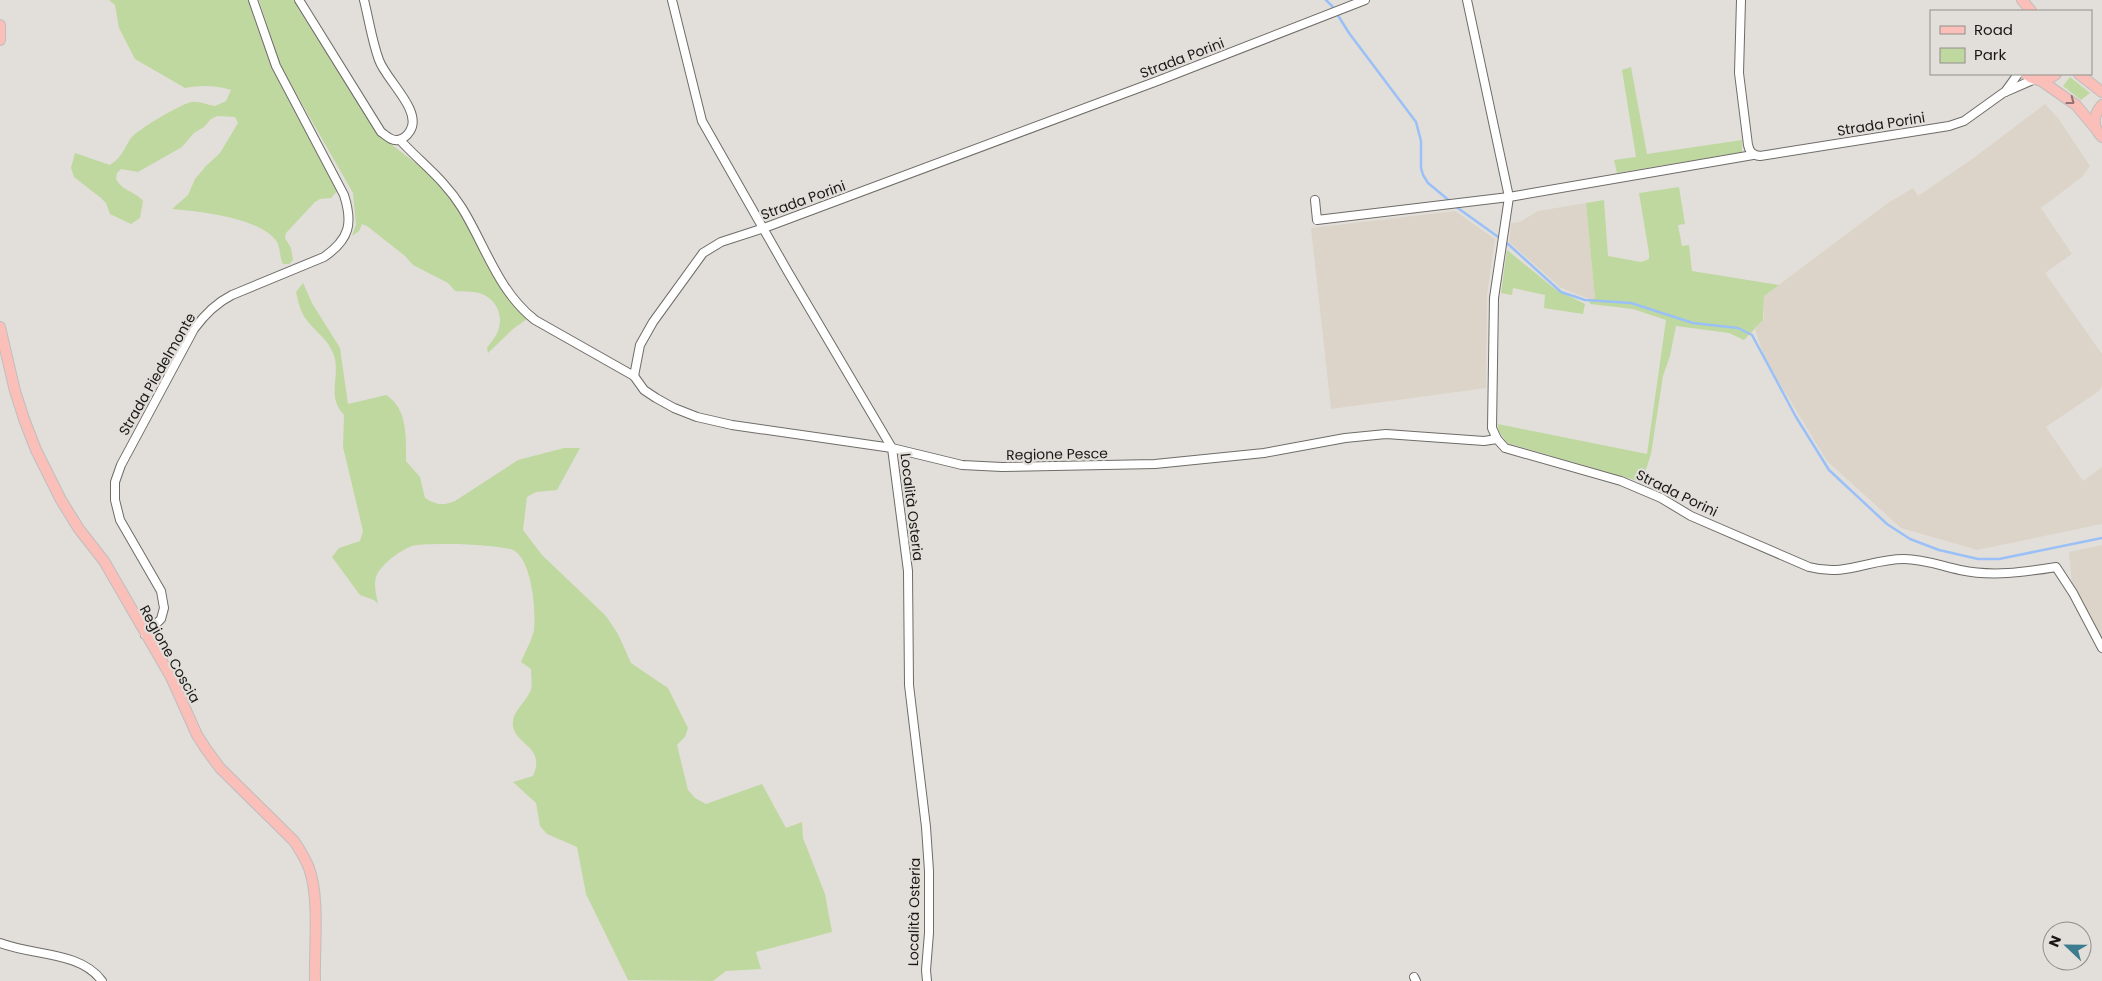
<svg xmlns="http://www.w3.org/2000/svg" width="2102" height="981" font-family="Poppins,sans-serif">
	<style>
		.built { fill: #dcd4c9 }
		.green { fill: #bfd89f }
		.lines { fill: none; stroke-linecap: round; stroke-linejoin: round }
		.stream { stroke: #9ac0f7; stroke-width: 2.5 }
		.minor-casing { stroke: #6f6c68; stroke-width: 10 }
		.major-casing { stroke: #bfbebe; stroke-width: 12 }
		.minor { stroke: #fff; stroke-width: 8 }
		.major { stroke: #f9bfb8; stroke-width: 10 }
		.oneway { stroke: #947470 }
		.labels { text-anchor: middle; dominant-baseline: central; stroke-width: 4.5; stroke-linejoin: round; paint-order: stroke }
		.street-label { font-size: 14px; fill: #191817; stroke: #e2dfda }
	</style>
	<rect width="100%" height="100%" fill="#e2dfda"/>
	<g class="built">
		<path d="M2045,104L2058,118L2090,166L2082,177L2041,208L2072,254L2045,273L2102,354V386L2099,391L2046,427L2083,481L2102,467V524L1977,550L1901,528L1827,461L1765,359L1755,329L1764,319V296L1888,203L1913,188L1918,196L1975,157Z"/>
		<path d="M1586,203L1595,299H1589L1561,288L1509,242L1511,223L1520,222L1538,211Z"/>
		<path d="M1455,211L1495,239L1487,295L1486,388L1331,409L1311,228Z"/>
		<path d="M2102,545V640L2072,586L2069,552Z"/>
	</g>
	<g class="green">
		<path d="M109,0H249L272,68L337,191L331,198L320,199L315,202L286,233L285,238L291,248L293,260L289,264H283C279,257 281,249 277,242C263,218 197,211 172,209L188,195L195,179L206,166L220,153L238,123L235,117L217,116L211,119L204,127L194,133L182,147L138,172L121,169L117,173L116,179C122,191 135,191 143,201L140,218L131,224L110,214L106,203L101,198L74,177L71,168L75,153L110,165C123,156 123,150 131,138C137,130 182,103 192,102C198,101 208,105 215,106L226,101L231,90C216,85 200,85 185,88L135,59L119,28L115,5Z"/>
		<path d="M259,0H295L298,9L379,135L430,174L447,193L463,218L502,290L527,319L513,329L488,353L487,348C490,343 496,337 498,331C504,315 496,298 479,293C472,291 463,292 455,291L448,283L413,265L405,256L367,226L362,224L359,231L352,236L356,225L353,193L281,67Z"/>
		<path d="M1631,67L1647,154L1742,140V152L1617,173L1614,160L1636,157L1622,70Z"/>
		<path d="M2070,77L2090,93L2081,100L2063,86Z"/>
		<path d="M1679,187L1685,224L1678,225L1682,246L1689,245L1692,271L1779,285L1764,296L1763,320L1744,340L1729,333L1676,326L1670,356L1663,376L1651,454L1642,482L1507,443L1498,430V424L1647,454L1666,320L1633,309L1590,304L1589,299H1595L1586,203L1604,200L1608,256L1641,262L1649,259V253L1639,193Z"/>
		<path d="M1507,250L1555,289L1585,304L1583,314L1544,308L1545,295L1513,288L1512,295L1501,293Z"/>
		<path d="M303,283L312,303L340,348L348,404L386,395C408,408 406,439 406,461L420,477L425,498C436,505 443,506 455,501L518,460L564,448H580L557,490L536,492L527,497L523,530L542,555L606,616L618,634L631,663L668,688L688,728L685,737L677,745L688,790L695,798L706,804L762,784L786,828L802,822L803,838L825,894L832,932L756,952L761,969L726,971L713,981L628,980L586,894L577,847L547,834L540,826L536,803L513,782L533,776C546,746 516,746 513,726C511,713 524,704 530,692C533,686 531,676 531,669L521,662C525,652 532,640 534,630C536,610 532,563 515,551C505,544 424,542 412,546C401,550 386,561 379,571C372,580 376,593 378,604L374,600L360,595L332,557L339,548L360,541L363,531L343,447L344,415C327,397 339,380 335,359C331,341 315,332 305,318C300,310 298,301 296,292Z"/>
	</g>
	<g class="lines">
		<g class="stream">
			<path d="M1326,0L1332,6L1349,33L1416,122L1421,141V168L1423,175L1428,183L1451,202"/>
			<path d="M1455,206L1508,244L1561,292L1585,300L1631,303L1693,323L1738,328L1752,335L1796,417L1829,470L1887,524L1910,539L1939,550L1978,559H1999L2102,538"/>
		</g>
		<g class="minor-casing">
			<g id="minor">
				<path d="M299,0L381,132C387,136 391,141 398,140C403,139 407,136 410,131C423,111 386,80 379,60C372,41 369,20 364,0"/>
				<path d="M672,0L702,121L788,272L892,448L908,571L909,685L926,827L929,871V933L926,970L927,981"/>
				<path d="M1467,0L1509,197L1494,298L1492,428L1497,439L1505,448L1621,481L1661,498L1691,516L1809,567C1847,577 1869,559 1904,559C1924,559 1941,566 1960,570C1993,577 2024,572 2056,567L2073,593L2102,648"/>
				<path d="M1741,0L1739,73L1748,145C1750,153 1753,155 1760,156L1949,126L1964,121L2003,93L2035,79"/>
				<path d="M2005,92L2018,74"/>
				<path d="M400,140C421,163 444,179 462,208C486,247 498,291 535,320L634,376"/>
				<path d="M1315,200L1317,220L1509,197L1753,155"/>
				<path d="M634,376L644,390L656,398L674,408L697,417L732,425L892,448L962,465L1002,467L1155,464L1264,453L1345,438L1386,434L1484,441L1497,439"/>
				<path d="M634,376L640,345L653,322L703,253L721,242L764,228L1160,80L1365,0"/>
				<path d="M145,635L161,619L164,608L161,591L120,520L115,500V482L121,465L194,329C205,314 216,303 232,295L324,257C350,239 353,223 344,195L276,66L253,0"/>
				<path d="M0,943C33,956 80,951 102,981"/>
				<path d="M1414,977L1416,981"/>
			</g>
		</g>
		<g class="major-casing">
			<g id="major">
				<path d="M2022,0L2031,11"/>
				<path d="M0,25V40"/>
				<path d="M2026,74C2036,82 2046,82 2056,74"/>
				<path d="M2079,74L2102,92"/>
				<path d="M2040,80L2076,105L2096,129"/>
				<path d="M2102,105C2093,115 2092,127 2102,137"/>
				<path d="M0,327L15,391L24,419L36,450L61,500L79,529L104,561L171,677L197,735L206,749L220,768L294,841C300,850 305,858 309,868C320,898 314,949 315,981"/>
			</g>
		</g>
		<use href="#minor" class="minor"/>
		<use href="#major" class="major"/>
	</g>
	<defs><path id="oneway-chevron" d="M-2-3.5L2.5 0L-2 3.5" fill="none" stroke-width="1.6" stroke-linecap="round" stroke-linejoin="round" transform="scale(1.25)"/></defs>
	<use class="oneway" href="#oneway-chevron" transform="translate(2071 101) rotate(37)"/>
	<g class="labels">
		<g class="street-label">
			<text transform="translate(1182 58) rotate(-21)">Strada Porini</text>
			<text transform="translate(1881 124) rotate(-9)">Strada Porini</text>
			<text transform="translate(803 200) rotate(-20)">Strada Porini</text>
			<text transform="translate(157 374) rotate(-60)">Strada Piedelmonte</text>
			<text transform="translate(1057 454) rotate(-1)">Regione Pesce</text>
			<text transform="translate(1677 493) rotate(26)">Strada Porini</text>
			<text transform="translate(912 507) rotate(83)">Località Osteria</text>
			<text transform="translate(170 654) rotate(61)">Regione Coscia</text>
			<text transform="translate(914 912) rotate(-89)">Località Osteria</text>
		</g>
	</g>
	<rect x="1930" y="10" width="162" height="65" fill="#e2dfda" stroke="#928f8c"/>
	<rect x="1940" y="26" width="25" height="8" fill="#f9bfb8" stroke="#928f8c"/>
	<text x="1974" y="35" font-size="15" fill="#191817">Road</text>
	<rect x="1940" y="48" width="25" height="15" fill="#bfd89f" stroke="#928f8c"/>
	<text x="1974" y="60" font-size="15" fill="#191817">Park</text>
	<g transform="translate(2067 946) rotate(292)"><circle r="24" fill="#e2dfda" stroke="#928f8c"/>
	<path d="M0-4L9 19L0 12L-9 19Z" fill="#3c7c8f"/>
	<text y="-8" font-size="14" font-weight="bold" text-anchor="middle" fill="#191817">N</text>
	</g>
</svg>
